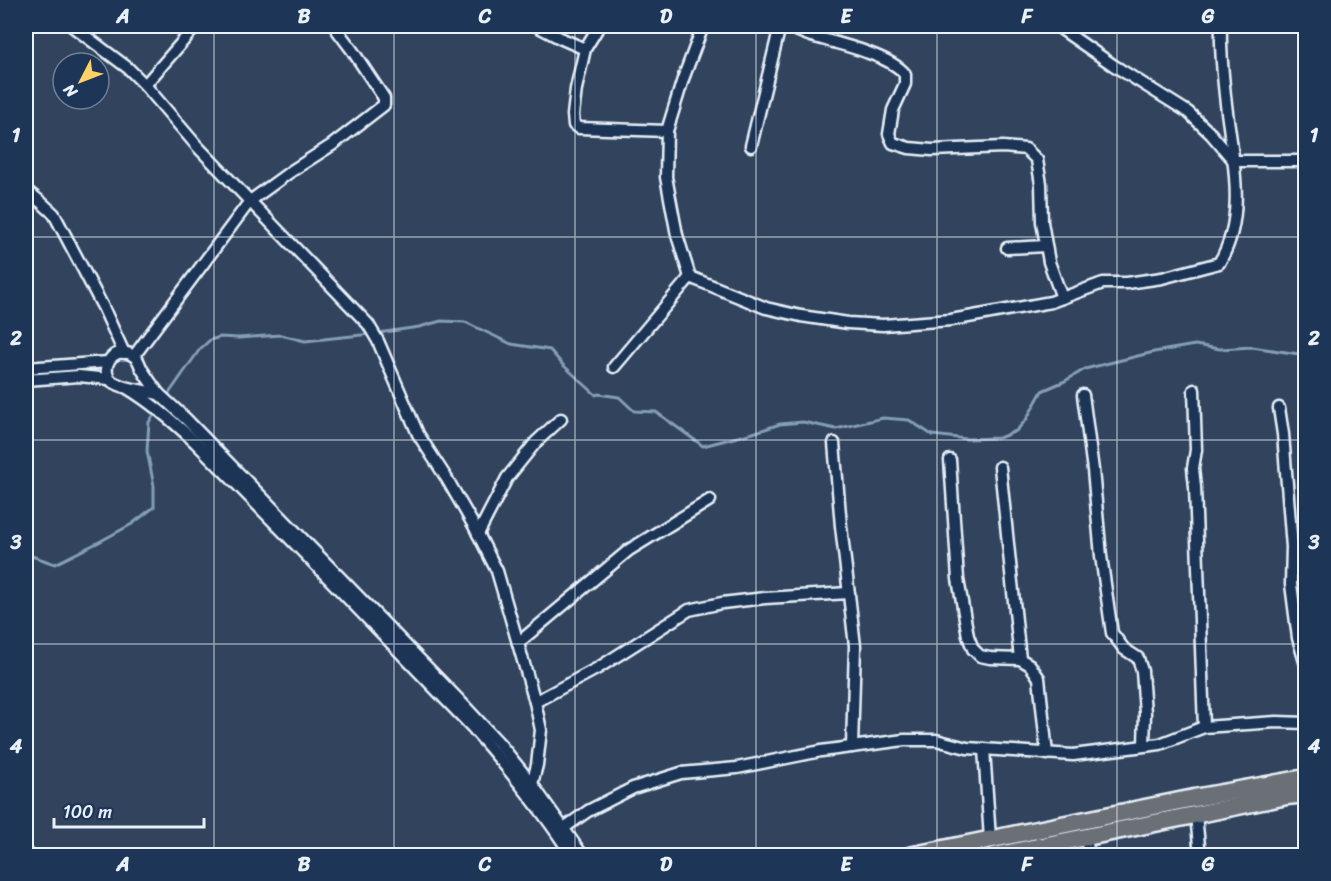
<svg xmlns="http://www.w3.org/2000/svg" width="1331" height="881" font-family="Sriracha,sans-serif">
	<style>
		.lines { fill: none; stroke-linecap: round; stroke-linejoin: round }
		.stream { stroke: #839fb5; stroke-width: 3 }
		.minor-casing { stroke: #e8f1f8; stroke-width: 15 }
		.highway-casing { stroke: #e8f1f8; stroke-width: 21 }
		.minor { stroke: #1d3557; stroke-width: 10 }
		.highway { stroke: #6a7074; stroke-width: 16 }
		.grid { fill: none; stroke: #e8f1f8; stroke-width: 1.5; stroke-opacity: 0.55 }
		.neatline { fill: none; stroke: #e8f1f8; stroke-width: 2 }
		.grid-label { font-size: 20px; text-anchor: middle; font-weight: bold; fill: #e8f1f8 }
	</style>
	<rect width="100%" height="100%" fill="#32435e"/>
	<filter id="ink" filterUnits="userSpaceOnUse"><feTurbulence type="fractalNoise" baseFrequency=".0167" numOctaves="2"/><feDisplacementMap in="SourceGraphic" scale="12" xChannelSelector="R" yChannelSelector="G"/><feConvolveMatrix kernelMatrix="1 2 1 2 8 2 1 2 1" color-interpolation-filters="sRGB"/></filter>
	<g filter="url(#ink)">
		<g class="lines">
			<g class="stream">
				<path d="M378,333L419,327L441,321L465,322L511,344L550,350L563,365L596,395L598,394L619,397L634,411L656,412L703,446L753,433L780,424L803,422L836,429L883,418L909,420L932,435L967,439L999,438L1016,431L1026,420L1042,391L1065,381L1085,369L1154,352L1195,345L1220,349L1252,347L1306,355"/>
				<path d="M26,554L55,564L99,542L132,524L154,507V486L147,451L149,422L200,349L210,340L220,337L238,338L281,335L305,341L371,334"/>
			</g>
			<g class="minor-casing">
				<g id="minor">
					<path d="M72,26L128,68L145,85L197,146L368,324L378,341L418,434L447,479L474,526L497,571L535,702L541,730L537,765L532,784"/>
					<path d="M537,26L562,39L585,49"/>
					<path d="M599,26L585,49L576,89L573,115L574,125L579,128L667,131"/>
					<path d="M703,26L683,79L667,131L666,177L677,235L690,277L766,308L801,316L848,323L883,325L951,320L985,314L1051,302L1103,283H1127L1162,278L1219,263C1248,216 1232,156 1226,104C1223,78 1220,52 1221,26"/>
					<path d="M785,26C794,29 803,33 811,36C836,43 890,55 905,74V84L893,110L889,134L893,143L909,148L932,150L1003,147L1026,149L1037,160L1041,184L1042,222L1049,262L1062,298"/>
					<path d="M1057,26L1113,65L1188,112L1211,134L1234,161H1306"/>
					<path d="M145,85L196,26"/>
					<path d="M751,146L780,26"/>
					<path d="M26,190L42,203L54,214L104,309L124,353"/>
					<path d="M1007,248L1046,246"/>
					<path d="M134,356L250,201L290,172L332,145L384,105V98L352,50L334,26"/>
					<path d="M614,367L690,277"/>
					<path d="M26,368L108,362"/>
					<path d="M26,380L79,376L109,379"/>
					<path d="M124,387L159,394C153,386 148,379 143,371C140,367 140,363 137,359C131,352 120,350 113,356C108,360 106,367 107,373C109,384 119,384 127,388C152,403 174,422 195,442C289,536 380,632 472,727C508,768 543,810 572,856"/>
					<path d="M1194,390L1196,450L1193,468L1195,487L1204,727"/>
					<path d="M159,394L186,419L458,699L499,743L532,784L583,856"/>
					<path d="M1083,395L1093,470L1101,556L1112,633L1124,649L1138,658L1142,671L1145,713L1144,745"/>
					<path d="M1279,408L1283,434L1292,547L1291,584L1298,638L1306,665"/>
					<path d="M834,443L841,526L855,646L852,747"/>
					<path d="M950,460L958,579L968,636L973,649L980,656L990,658L1020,659L1030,665L1039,678L1047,754"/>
					<path d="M1000,467L1020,659"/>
					<path d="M478,534L507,478L536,442L561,419"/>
					<path d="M518,643L629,550L710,500"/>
					<path d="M535,702L598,668L689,610L722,603L765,598L849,593"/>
					<path d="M984,749L990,839"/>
					<path d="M1196,815L1200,856"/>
					<path d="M564,828L588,811L633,788L681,773L737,768L821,751L904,740H936L967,748L1073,755L1160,744L1204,727L1276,722L1306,723"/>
					<path d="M1086,838L1089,856"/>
					<path d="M26,852L27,856"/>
				</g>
			</g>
			<g class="highway-casing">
				<g id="highway">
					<path d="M909,856L1194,798L1306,778"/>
					<path d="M994,856L1287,796L1306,794"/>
				</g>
			</g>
			<use href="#minor" class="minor"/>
			<use href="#highway" class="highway"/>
		</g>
	</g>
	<path class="grid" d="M214,26V856M394,26V856M575,26V856M756,26V856M937,26V856M1117,26V856M26,237H1306M26,440H1306M26,644H1306"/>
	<rect width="1331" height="881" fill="none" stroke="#1d3557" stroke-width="66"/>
	<g transform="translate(81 81) rotate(228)"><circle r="28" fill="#1d3557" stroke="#6e8097" stroke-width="1.5"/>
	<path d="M0-4.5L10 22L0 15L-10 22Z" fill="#ffd166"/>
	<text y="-9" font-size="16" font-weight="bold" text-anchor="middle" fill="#e8f1f8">N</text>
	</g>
	<path d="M54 818v9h150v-9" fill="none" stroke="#e8f1f8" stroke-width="3"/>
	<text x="63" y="818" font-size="18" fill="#e8f1f8" stroke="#1d3557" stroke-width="4.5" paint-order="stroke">100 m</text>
	<rect x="33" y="33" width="1265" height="815" class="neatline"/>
	<g class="grid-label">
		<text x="123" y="23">A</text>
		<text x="304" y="23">B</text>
		<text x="485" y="23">C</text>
		<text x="666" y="23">D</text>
		<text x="846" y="23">E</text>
		<text x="1027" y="23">F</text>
		<text x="1208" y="23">G</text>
		<text x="16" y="142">1</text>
		<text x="1314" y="142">1</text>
		<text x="16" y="345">2</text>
		<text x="1314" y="345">2</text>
		<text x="16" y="549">3</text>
		<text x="1314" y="549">3</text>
		<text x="16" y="753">4</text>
		<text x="1314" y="753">4</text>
		<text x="123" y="871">A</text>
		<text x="304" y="871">B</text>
		<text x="485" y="871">C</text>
		<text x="666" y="871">D</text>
		<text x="846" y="871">E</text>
		<text x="1027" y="871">F</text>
		<text x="1208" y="871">G</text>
	</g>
</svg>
